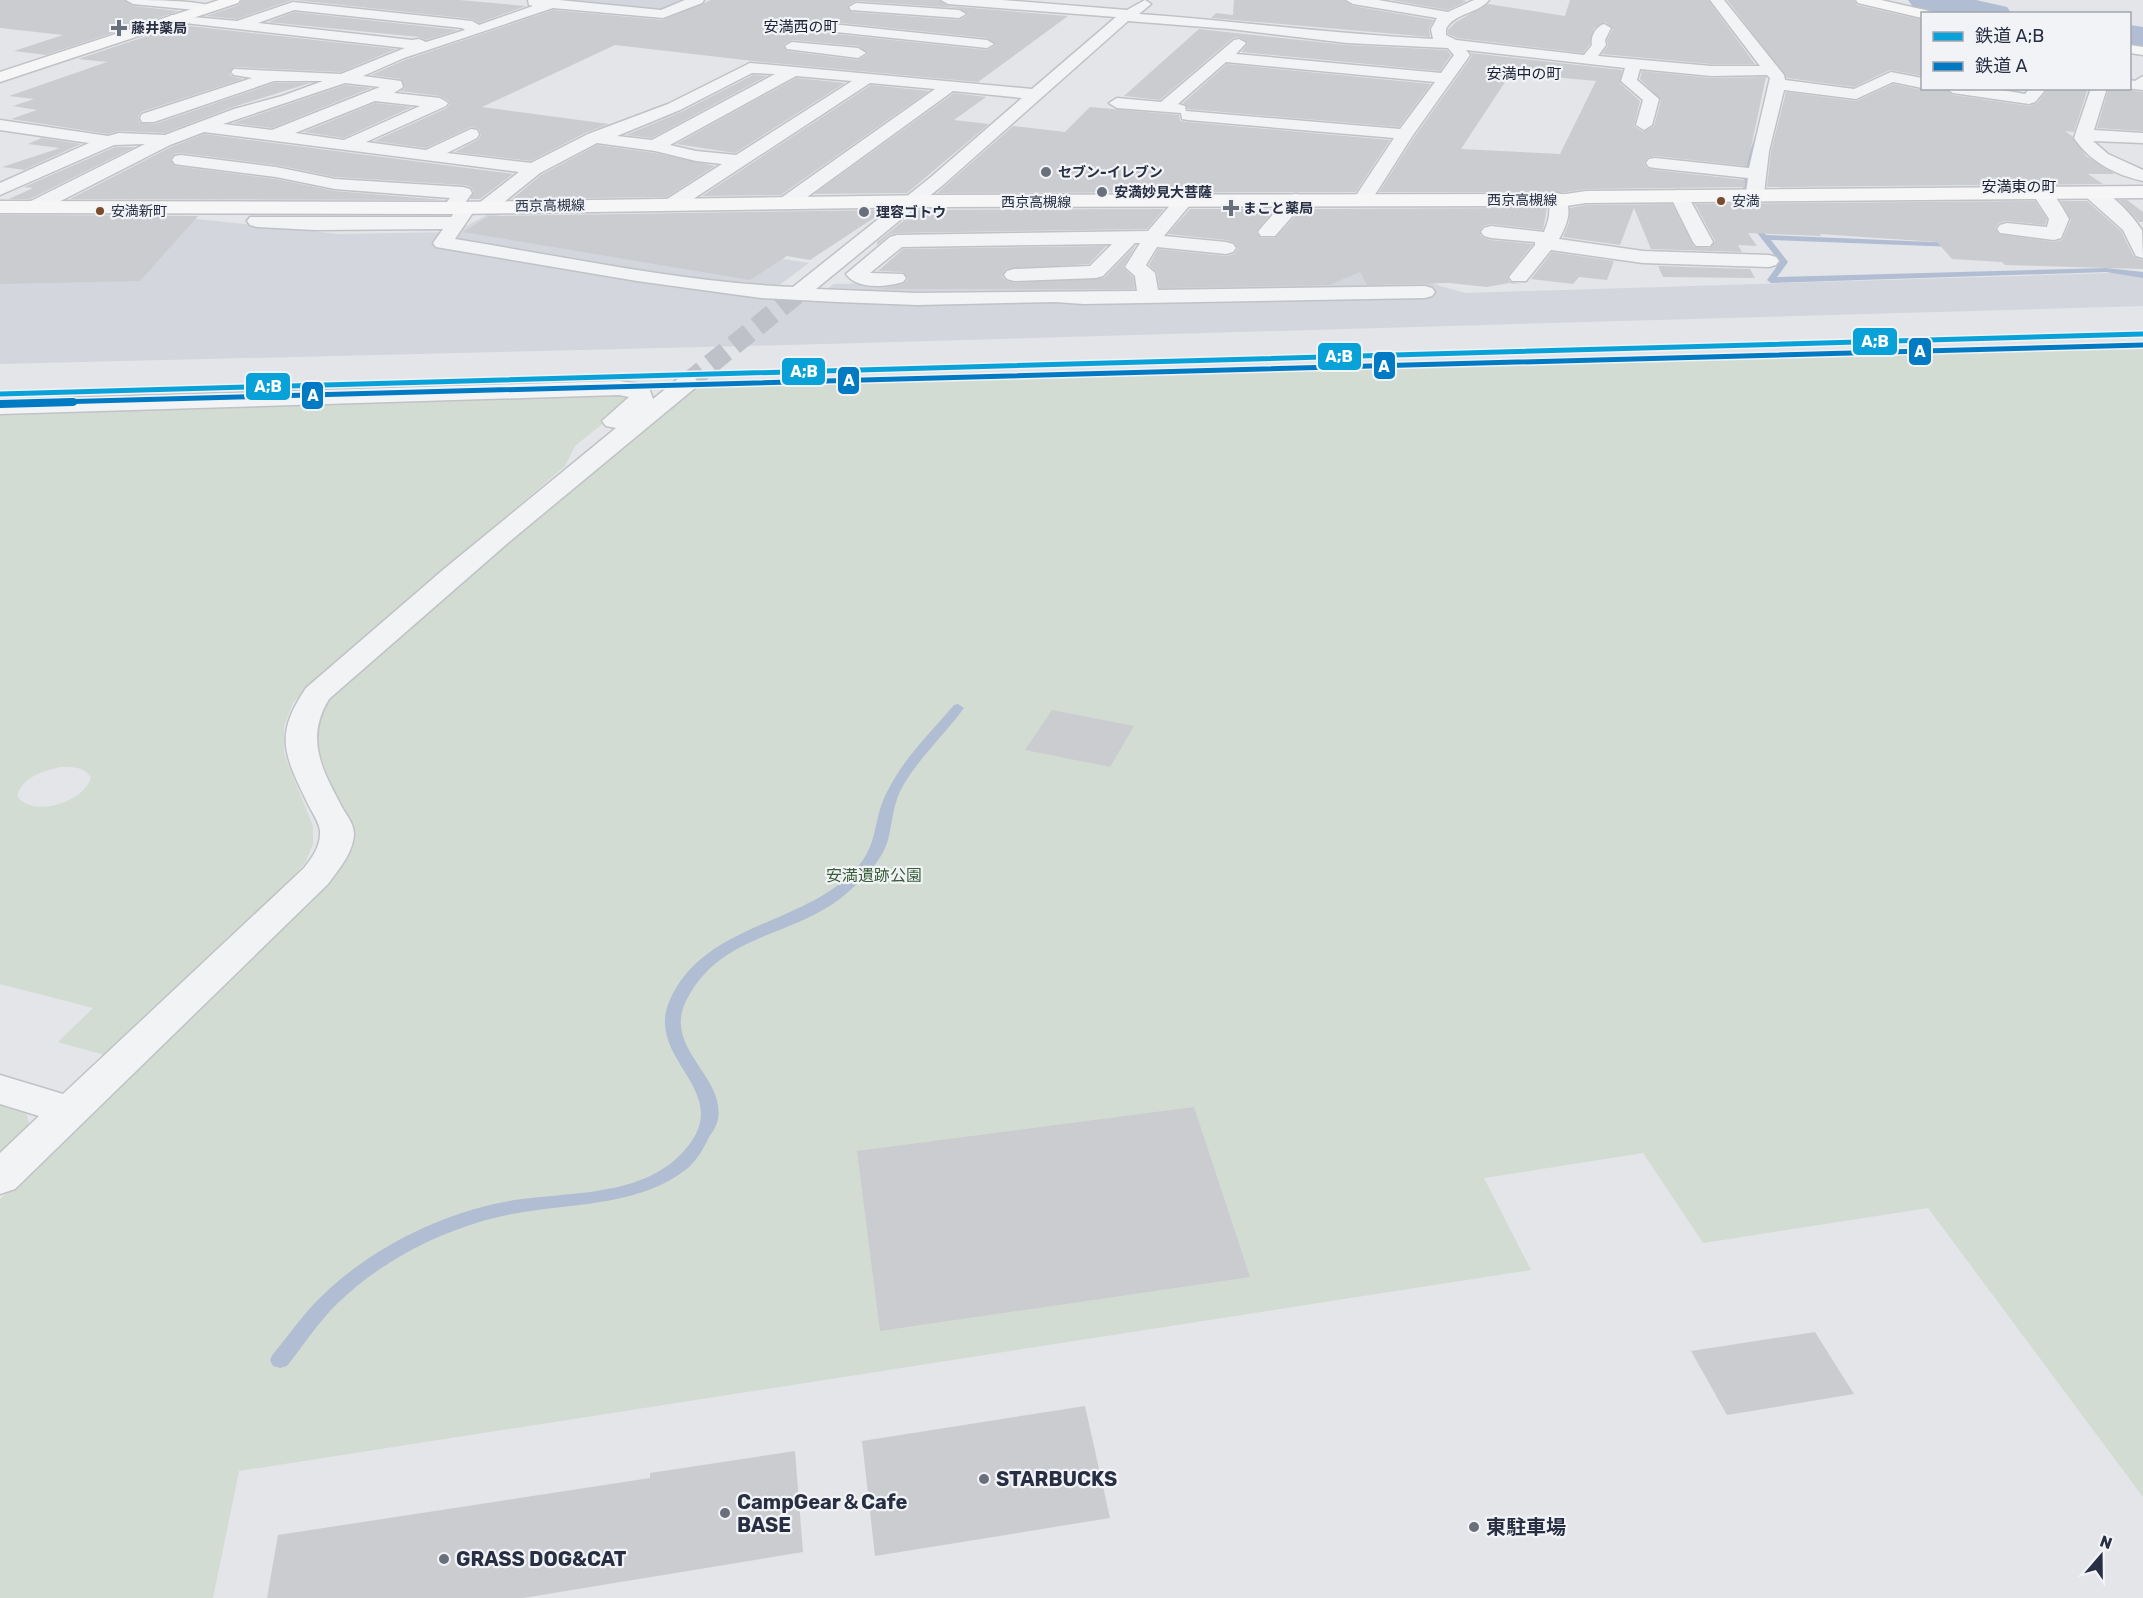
<svg xmlns="http://www.w3.org/2000/svg" width="2143" height="1598" font-family="Rubik,'Noto Sans JP',sans-serif">
	<style>
		.built { fill: #d3d6dd }
		.green { fill: #d2dcd3; fill-rule: evenodd }
		.lines { fill: none; stroke-linecap: round; stroke-linejoin: round }
		.stream { fill: #b1bdd3; fill-rule: evenodd }
		.river { fill: #b1bdd3; fill-rule: evenodd }
		.building { fill: #cbccd0; fill-rule: evenodd }
		.minor-tunnel { stroke: #bec1c7; stroke-width: 20; stroke-dasharray: 20 10; stroke-linecap: butt }
		.minor-casing { stroke: #c0c2c6; stroke-width: 3 }
		.major-casing { stroke: #c0c2c6; stroke-width: 3 }
		.minor { fill: #f2f3f5; fill-rule: evenodd }
		.major { fill: #f6f6f7; fill-rule: evenodd }
		.rail-1-casing { stroke: #f1f3f7; stroke-width: 8 }
		.rail-2-far1-casing { stroke: #f1f3f7; stroke-width: 8 }
		.rail-2-casing { stroke: #f1f3f7; stroke-width: 11 }
		.rail-1 { stroke: #08a2d9; stroke-width: 5 }
		.rail-2-far1 { stroke: #007ac2; stroke-width: 5 }
		.rail-2 { stroke: #007ac2; stroke-width: 8 }
		.poi-dot { fill: #6a6f7c; stroke: #f1f3f7; stroke-width: 2 }
		.bus-dot { fill: #7a4b2a; stroke: #f1f3f7; stroke-width: 2 }
		.labels { text-anchor: middle; dominant-baseline: central; stroke-width: 4.5; stroke-linejoin: round; paint-order: stroke }
		.far-poi-label { font-size: 14px; font-weight: bold; fill: #292f42; stroke: #f1f3f7; text-anchor: start }
		.far-street-label { font-size: 14px; fill: #292f42; stroke: #f1f3f7 }
		.bus-label { font-size: 14px; fill: #292f42; stroke: #f1f3f7; text-anchor: start }
		.far-neighbourhood-label { font-size: 15px; fill: #1c2033; stroke: #f1f3f7 }
		.park-label { font-size: 16px; fill: #395e37; stroke: #f1f3f7 }
		.near-poi-label { font-size: 20px; font-weight: bold; fill: #292f42; stroke: #f1f3f7; text-anchor: start }
		.line-badge { stroke: #f1f3f7; stroke-width: 2 }
		.badge-label { font-size: 16px; text-anchor: middle; font-weight: bold; fill: #fff }
	</style>
	<rect width="100%" height="100%" fill="#e3e5e8"/>
	<g class="built">
		<path d="M557,0H687L661,11Z"/>
		<path d="M489,214L809,263L778,286L817,291L825,290L834,284L1405,270L1437,285L1465,293L2113,273L2143,276V306L788,345L0,364V215L168,216L338,234L455,232Z"/>
	</g>
	<g class="green">
		<path d="M2143,346V1497L1928,1208L1703,1243L1643,1153L1484,1178L1531,1270L239,1471L213,1598H0V1199L319,891L350,823C337,794 311,751 318,720C321,707 332,695 341,685L690,388Z"/>
		<path d="M615,392L628,396V403L575,446L565,466L311,683L293,703L284,726V754L313,826V844L305,863L288,884L108,1056L58,1042L93,1008L0,984V410ZM60,767C72,767 83,766 91,777C85,802 33,819 17,796C23,776 42,772 60,767Z"/>
		<path d="M0,1105L26,1113L30,1126L0,1157Z"/>
	</g>
	<g class="lines">
		<g class="stream">
			<path d="M1757,130L1762,131L1752,170L1751,192L1747,194L1743,192L1744,170Z"/>
			<path d="M1742,197L1749,199L1755,220L1766,235L1956,243L1960,245L1956,247L1771,240L1788,262L1777,277L2106,268L2143,272V278L2106,272L1771,283L1767,280L1780,262L1747,220Z"/>
			<path d="M958,704L964,708C945,734 921,756 904,784C893,802 893,820 888,840C881,864 859,883 841,898C789,938 721,934 687,999C660,1049 730,1078 717,1123C715,1128 712,1133 709,1137C704,1148 697,1160 688,1168C642,1205 579,1203 524,1212C457,1222 386,1256 338,1303C318,1322 304,1345 287,1366L280,1368L273,1366L270,1360L273,1354C290,1334 305,1311 325,1293C372,1248 441,1214 504,1202C560,1191 634,1199 678,1157C744,1094 644,1063 669,1002C701,926 795,926 849,876C882,845 870,823 888,790C904,758 931,732 954,705Z"/>
		</g>
		<g class="river">
			<path d="M1908,0H1976L2007,7L2012,14H1943L1913,7Z"/>
			<path d="M2130,25L2143,27V49L2130,46Z"/>
		</g>
	</g>
	<g class="building">
		<path d="M0,0H124L133,6L179,11L46,55L14,51L63,35L0,28Z"/>
		<path d="M242,0H292L237,19L206,16L239,5Z"/>
		<path d="M295,0H459L526,6L479,23L472,19Z"/>
		<path d="M711,0H939L948,6L1068,16L978,82L762,62L615,45L482,107L609,124L587,132L531,161L455,152L479,139L481,135L479,129L471,127L426,148L374,141L447,108L450,104L449,101L440,96L400,91L405,88L401,79L371,75L405,60L553,10L663,20ZM856,1L959,8L968,15L959,20L851,12L847,6ZM822,21L987,38L996,45L987,50L817,32L813,26L817,22ZM792,40L858,46L868,54L858,60L787,51L783,45Z"/>
		<path d="M1234,0H1344L1353,6L1434,20L1429,28L1430,37L1211,18L1216,13L1233,15Z"/>
		<path d="M1391,0H1461L1467,1L1448,10Z"/>
		<path d="M1570,0H1708L1755,64H1711L1602,54L1608,46L1607,40L1613,29L1605,22L1594,28L1590,44L1583,53L1457,38L1448,34V30L1456,22L1488,4L1565,16Z"/>
		<path d="M1727,0H1854L1857,5L1923,20V76L1890,70L1854,87L1787,78Z"/>
		<path d="M294,12L458,30L426,40L419,37L268,22Z"/>
		<path d="M180,25L396,49L341,72L234,67L229,74L234,77L243,79L141,112L138,117L140,123L155,124L274,83H310L233,107L165,133L119,131L108,134L11,119L37,110L13,106L34,99L9,96L107,62L78,59Z"/>
		<path d="M1199,29L1347,45L1447,50L1451,55L1440,71L1241,52L1248,43L1239,37L1233,38L1160,100L1124,96Z"/>
		<path d="M1471,53L1622,70L1620,83L1640,101L1634,126L1643,132L1654,126L1661,100L1640,79L1642,71L1711,78L1766,77L1747,166L1655,156L1647,158L1644,163L1647,168L1655,170L1745,180V187L1586,189L1566,192H1379L1415,136L1472,56ZM1511,73L1596,81L1560,154L1461,149Z"/>
		<path d="M1227,64L1431,84L1399,127L1188,109L1183,103Z"/>
		<path d="M753,75L767,76L652,138L626,135L681,112Z"/>
		<path d="M796,78L845,83L735,153L676,144Z"/>
		<path d="M1893,84L1922,90L1943,88L1953,95L2029,106L2037,103L2049,88H2088L2074,132L2065,131L2072,136L2086,156L2115,174H2088L2103,184L1767,187L1771,151L1786,92L1856,101Z"/>
		<path d="M345,85L371,88L272,128L233,123Z"/>
		<path d="M871,85L929,91L781,195L702,196Z"/>
		<path d="M2109,88L2143,92V131L2097,128Z"/>
		<path d="M954,93L986,97L954,120L989,124L907,193L814,194Z"/>
		<path d="M375,103L412,107L344,138L304,132Z"/>
		<path d="M1090,107L1179,115L1180,121L1188,122L1390,140L1356,192L937,193L1013,126L1065,132Z"/>
		<path d="M204,134L513,174L480,199H470L474,192L471,187L464,185L335,177L276,165L181,153L175,154L170,159L175,166L276,179L335,191L443,200L70,199L171,147Z"/>
		<path d="M42,138L81,144L24,170L2,167L60,148L28,144Z"/>
		<path d="M597,145L655,153L715,166L667,197L512,199L541,175Z"/>
		<path d="M115,147H135L30,199H9L33,188L24,187Z"/>
		<path d="M2119,200H2127L2143,212V222H2139Z"/>
		<path d="M2035,201L2047,219L2045,225L2006,221L1999,223L1995,228L1998,234L2054,242L2062,240L2071,220L2061,201H2087L2121,231L2134,257L2143,260V269L2005,265L2002,262L1952,259L1937,242L1820,234L1821,236L1748,233L1757,246L1738,245L1742,252L1651,249L1634,208L1620,245L1563,237L1569,223L1570,208L1586,205L1672,204L1694,247L1710,248L1715,241L1695,204Z"/>
		<path d="M1547,208L1543,230L1491,224L1483,226L1479,232L1482,237L1490,240L1533,244L1507,277L1510,282L1522,285L1509,283L1487,287L1449,283L1367,285L1360,272L1329,285L1160,288L1157,273L1149,265L1158,249L1226,256L1234,254L1238,249L1235,243L1227,240L1168,234L1190,209H1275L1256,232L1261,238H1275L1302,209Z"/>
		<path d="M1164,209L1147,229L897,233L889,235L877,245V242L917,210Z"/>
		<path d="M886,210L810,260L787,256L750,280L463,232L489,216Z"/>
		<path d="M0,215L198,216L140,281L0,284Z"/>
		<path d="M1136,245L1123,267L1133,277L1134,289H880L904,284L908,279L903,272L878,271L903,249L1106,246L1089,264L1006,269L1002,276L1006,281L1014,283L1104,278Z"/>
		<path d="M1552,252L1614,261L1607,280L1579,277L1573,284L1531,279Z"/>
		<path d="M1658,266L1750,269L1755,278L1663,277Z"/>
		<path d="M1052,710L1134,726L1110,767L1025,750Z"/>
		<path d="M1194,1107L1250,1277L880,1331L857,1151Z"/>
		<path d="M1815,1332L1854,1394L1727,1415L1691,1351Z"/>
		<path d="M1085,1406L1110,1518L875,1556L862,1441Z"/>
		<path d="M795,1451L803,1552L523,1598H267L278,1535L650,1478V1473Z"/>
	</g>
	<g class="lines">
		<path class="minor-tunnel" d="M687,383L802,290"/>
		<g class="minor-casing">
			<g id="minor">
				<path d="M126,0C144,0 201,0 213,7L206,11L133,4Z"/>
				<path d="M528,0H559L661,10L685,0H704L702,3L663,18L553,8L404,58L363,76L401,81L403,87L394,93L440,98L448,103L446,106L366,142L426,150L471,129L477,130L479,134L477,138L447,153L531,163L588,134L668,104L750,63L1032,89L1116,17L948,4L941,0H1002L1127,10L1145,0L1151,4L1139,14C1237,21 1335,34 1433,39L1431,29L1437,18L1353,4L1346,0H1378L1448,12L1474,0H1489C1478,14 1454,13 1446,29V35L1456,40L1584,55L1592,45C1590,37 1596,26 1604,24L1611,28L1605,40L1606,45L1598,56L1711,66H1760L1710,0H1724L1784,75L1785,80L1854,89L1891,72L1922,78V88L1893,82L1856,99L1784,90L1769,151L1764,194L1762,198H1748L1746,194L1748,178L1655,168L1649,167L1646,163L1649,159L1655,158L1749,168L1770,78L1767,75L1711,76L1640,69L1637,80L1659,99L1652,125L1644,130L1636,125L1643,100L1621,81L1625,68L1466,50L1470,55L1413,135L1371,201H1357L1355,197L1394,138L1188,120L1182,119L1181,113L1117,108L1109,103L1117,98L1161,102L1234,40L1239,39L1246,43L1236,54L1441,73L1454,55L1448,48L1347,43L1230,29L1128,21L943,185L816,289L917,293L1137,291L1135,276L1125,267L1140,243H1135L1103,276L1096,278L1014,281L1007,279L1004,275L1007,271L1014,269L1090,266L1112,244L902,247L870,273L903,274L906,278L903,282C886,287 857,290 846,274L890,237L897,235L1148,231L1178,196H1192L1194,200L1164,236L1226,242L1233,244L1236,248L1233,252L1226,254L1157,247L1146,265L1155,273L1158,290L1425,286L1432,288L1435,292L1432,296L1425,298L1084,304L1055,302L917,305L838,302L761,298L637,281L436,247L433,243L443,229L315,230L257,227L250,225L247,221L250,217H451L454,213L444,212L442,208L450,198L335,189L276,177L181,165L175,164L172,160L175,156L181,155L276,167L335,179L463,187L470,189L472,193L465,203L474,204L476,208L455,239C567,257 680,282 793,287L931,177L1022,98L953,91L792,208H778L776,204L778,200L935,89L870,83L678,209H664L662,205L664,201L722,164L696,161L655,151L597,143L540,173L493,211H479L477,207L479,203L519,172L204,132L170,145L41,211H27L25,207L27,203L145,144L114,145L0,195V183L89,143L0,130V120L108,136L119,133L165,135L234,109L282,96L323,81H274L154,122H142L140,118L142,114L252,78L234,75L231,72L234,69L341,74L405,48L176,22L171,21L169,18L171,15L237,21L293,2L472,21L479,25L533,6L529,5ZM294,10L462,28L465,30L426,42L419,39L412,40L258,23ZM1226,62L1435,82L1400,129L1186,111L1185,106L1178,104ZM752,73L775,74L652,140L617,136L680,110ZM796,76L852,81L736,155L696,151L670,145ZM345,83L380,87L272,130L223,124ZM375,101L420,106L344,140L295,133Z"/>
				<path d="M856,3L959,10L966,14L959,18L851,10L849,7Z"/>
				<path d="M822,23L987,40L994,44L987,48L817,30L815,27L817,24Z"/>
				<path d="M792,42L858,48L866,53L858,58L787,49L785,46Z"/>
				<path d="M2143,76V90L2125,88H2130V80L2135,81Z"/>
				<path d="M1945,88H1990L2025,94L2030,88H2047L2035,102L2029,104L1953,93Z"/>
				<path d="M2091,88H2107L2094,130L2143,133V143L2093,141L2108,154L2143,170V181C2116,175 2090,162 2074,138Z"/>
				<path d="M2041,187C2055,191 2062,207 2069,219L2061,238L2054,240L2000,233L1997,229L2000,225L2007,223L2047,227L2049,219L2032,193L2034,189Z"/>
				<path d="M2093,187C2112,192 2131,214 2142,230L2143,258L2136,256L2123,230L2086,197L2084,193L2086,189Z"/>
				<path d="M1679,190L1686,192L1688,196L1713,242L1710,246H1696L1693,242L1670,196L1672,192Z"/>
				<path d="M1557,193L1564,195C1573,210 1567,225 1559,239L1643,251L1769,255L1776,257L1779,261L1776,265L1769,267L1643,263L1551,250L1526,281H1512L1509,277L1535,245V242L1491,238L1484,236L1481,232L1484,228L1491,226L1544,232C1549,220 1551,211 1548,199L1550,195Z"/>
				<path d="M1296,194L1303,196L1305,200L1303,204L1275,236H1261L1258,232L1261,228L1289,196Z"/>
				<path d="M687,376L695,378L698,383L695,388L509,542L329,699C304,740 323,771 343,809C348,817 354,825 354,834C353,853 339,869 328,884L15,1189L0,1194V1153L39,1116L0,1104V1075L63,1094L304,868C312,858 321,846 320,831C319,821 311,811 307,802C284,754 274,735 306,688L444,569L616,428L606,426L602,421L629,397L619,395L0,414V400L619,381L648,385L653,399L679,378Z"/>
			</g>
		</g>
		<g class="major-casing">
			<g id="major">
				<path d="M219,0H240L238,3L0,82V72Z"/>
				<path d="M1856,0H1881L1929,11L1931,14H1922V18L1858,3Z"/>
				<path d="M2130,45L2143,47V55L2130,53Z"/>
				<path d="M2143,186V198L1586,203L1566,206L935,207L451,214L0,213V201L451,202L935,195L1566,194L1586,191Z"/>
			</g>
		</g>
		<use href="#minor" class="minor"/>
		<use href="#major" class="major"/>
		<g class="rail-1-casing">
			<path id="rail-1" d="M0,394L2143,334"/>
		</g>
		<g class="rail-2-far1-casing">
			<path id="rail-2-far1" d="M19,403L2143,345"/>
		</g>
		<g class="rail-2-casing">
			<path id="rail-2" d="M0,404L73,402"/>
		</g>
		<use href="#rail-1" class="rail-1"/>
		<use href="#rail-2-far1" class="rail-2-far1"/>
		<use href="#rail-2" class="rail-2"/>
	</g>
	<g class="poi-dot">
		<path d="M116 19h6v6h6v6h-6v6h-6v-6h-6v-6h6z"/>
		<circle cx="1046" cy="172" r="6"/>
		<circle cx="1102" cy="192" r="6"/>
		<path d="M1228 199h6v6h6v6h-6v6h-6v-6h-6v-6h6z"/>
		<circle cx="864" cy="212" r="6"/>
		<circle cx="984" cy="1479" r="6"/>
		<circle cx="725" cy="1513" r="6"/>
		<circle cx="1474" cy="1527" r="6"/>
		<circle cx="444" cy="1559" r="6"/>
	</g>
	<g class="bus-dot">
		<circle cx="1721" cy="201" r="5"/>
		<circle cx="100" cy="211" r="5"/>
	</g>
	<g class="labels">
		<g class="far-poi-label">
			<text x="131" y="28">藤井薬局</text>
			<text x="1058" y="172">セブン-イレブン</text>
			<text x="1114" y="192">安満妙見大菩薩</text>
			<text x="1243" y="208">まこと薬局</text>
			<text x="876" y="212">理容ゴトウ</text>
		</g>
		<g class="far-street-label">
			<text x="1522" y="200">西京高槻線</text>
			<text x="1036" y="202">西京高槻線</text>
			<text transform="translate(550 206) rotate(-1)">西京高槻線</text>
		</g>
		<g class="bus-label">
			<text x="1732" y="201">安満</text>
			<text x="111" y="211">安満新町</text>
		</g>
		<g class="far-neighbourhood-label">
			<text x="801" y="27">安満西の町</text>
			<text x="1524" y="74">安満中の町</text>
			<text x="2019" y="187">安満東の町</text>
		</g>
		<g class="park-label">
			<text x="874" y="875">安満遺跡公園</text>
		</g>
		<g class="near-poi-label">
			<text x="996" y="1479">STARBUCKS</text>
			<text x="737" y="1502">CampGear＆Cafe<tspan x="737" dy="23">BASE</tspan></text>
			<text x="1486" y="1527">東駐車場</text>
			<text x="456" y="1559">GRASS DOG&amp;CAT</text>
		</g>
	</g>
	<g class="line-badge">
		<rect x="1852" y="327" width="46" height="29" rx="6" fill="#08a2d9"/>
		<rect x="1908" y="337" width="24" height="29" rx="6" fill="#007ac2"/>
		<rect x="1317" y="342" width="45" height="29" rx="6" fill="#08a2d9"/>
		<rect x="1373" y="351" width="23" height="29" rx="6" fill="#007ac2"/>
		<rect x="781" y="357" width="45" height="29" rx="6" fill="#08a2d9"/>
		<rect x="837" y="366" width="23" height="29" rx="6" fill="#007ac2"/>
		<rect x="245" y="372" width="46" height="29" rx="6" fill="#08a2d9"/>
		<rect x="301" y="381" width="23" height="29" rx="6" fill="#007ac2"/>
	</g>
	<g class="badge-label">
		<text x="1875" y="347">A;B</text>
		<text x="1920" y="357">A</text>
		<text x="1339" y="362">A;B</text>
		<text x="1384" y="372">A</text>
		<text x="804" y="377">A;B</text>
		<text x="849" y="386">A</text>
		<text x="268" y="392">A;B</text>
		<text x="313" y="401">A</text>
	</g>
	<rect x="1921" y="12" width="210" height="78" fill="#f1f3f7" stroke="#a1a5af" stroke-width="1.5"/>
	<rect x="1933" y="32" width="30" height="9" fill="#08a2d9" stroke="#a1a5af" stroke-width="1.5"/>
	<text x="1975" y="42" font-size="18" fill="#292f42">鉄道 A;B</text>
	<rect x="1933" y="62" width="30" height="9" fill="#007ac2" stroke="#a1a5af" stroke-width="1.5"/>
	<text x="1975" y="72" font-size="18" fill="#292f42">鉄道 A</text>
	<g transform="translate(2101 1556) rotate(20)" stroke="#f1f3f7" stroke-width="4.5" paint-order="stroke">
	<path d="M0-4.5L10 22L0 15L-10 22Z" fill="#292f42"/>
	<text y="-9" font-size="16" font-weight="bold" text-anchor="middle" fill="#292f42">N</text>
	</g>
</svg>
